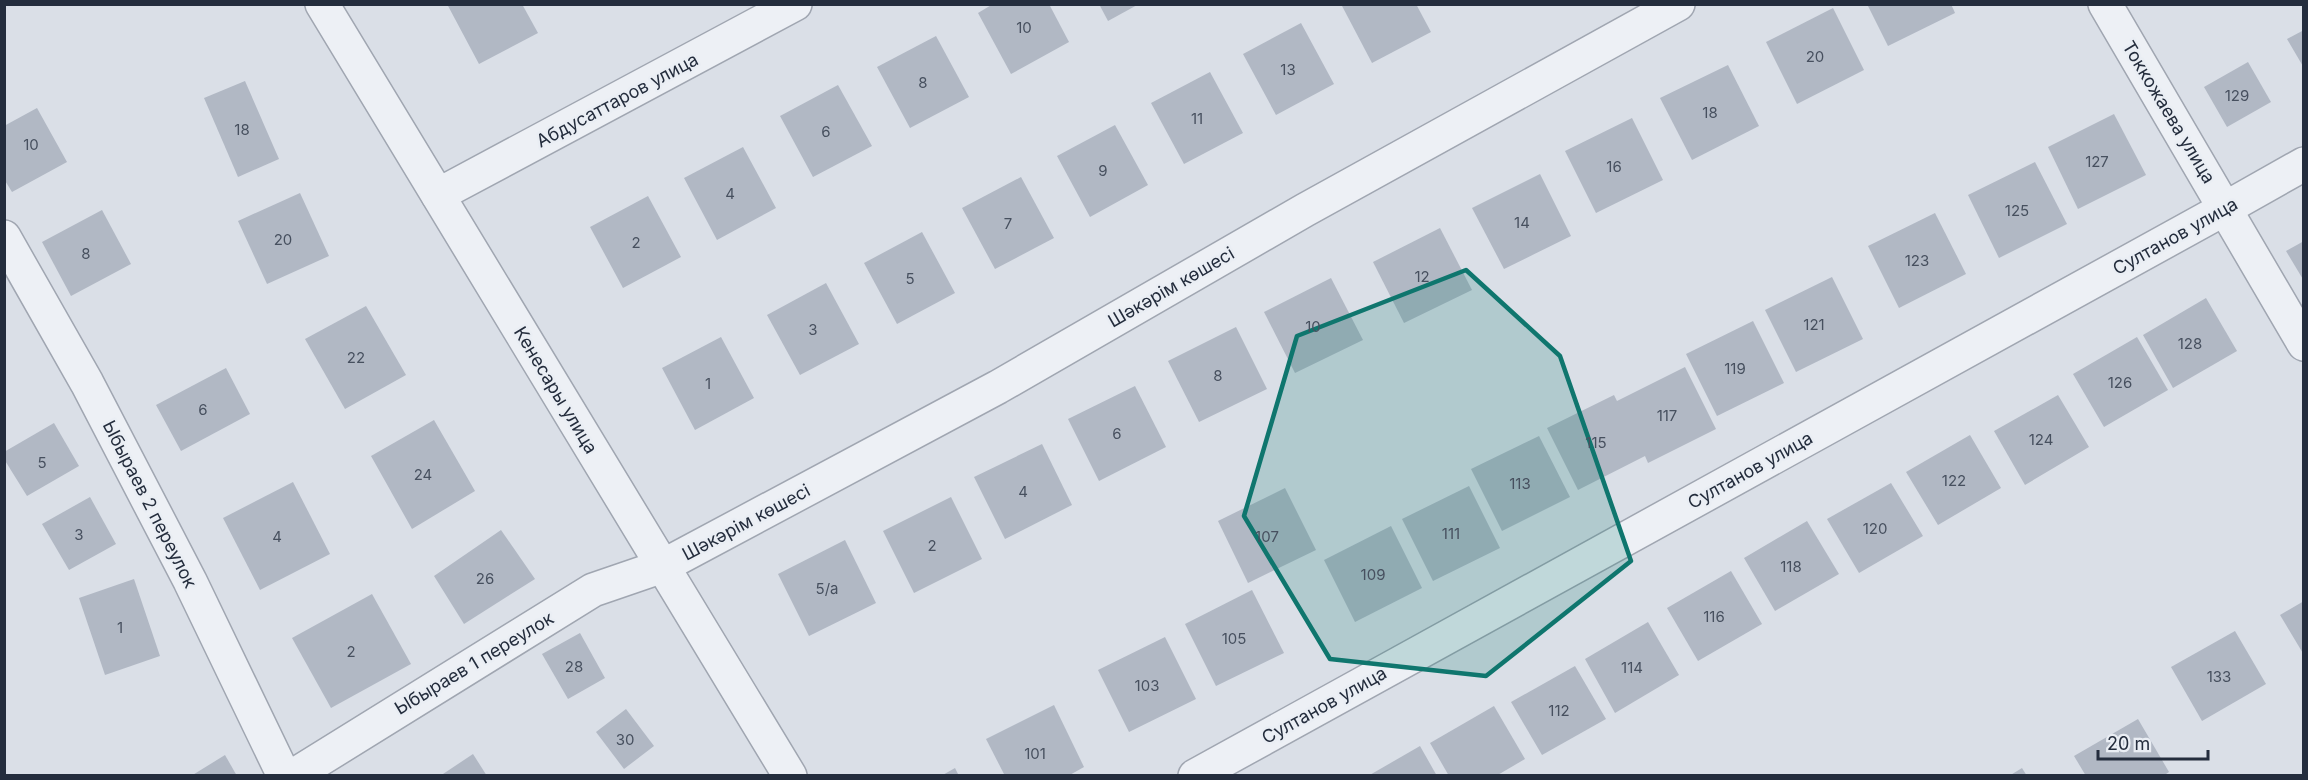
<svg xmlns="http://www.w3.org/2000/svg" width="2308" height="780" font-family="Inter,sans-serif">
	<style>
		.building { fill: #b1b8c4 }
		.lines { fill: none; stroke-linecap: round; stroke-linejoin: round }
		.street-casing { stroke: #a0a6b1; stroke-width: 36 }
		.street { stroke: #edf0f5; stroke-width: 33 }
		.marked { fill: #0f766e; fill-opacity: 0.2; stroke: #0f766e; stroke-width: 4.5; stroke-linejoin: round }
		.labels { text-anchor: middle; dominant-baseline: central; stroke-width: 5; stroke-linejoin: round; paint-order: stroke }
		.number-label { font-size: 15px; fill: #47505f }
		.street-label { font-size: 18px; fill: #242d3d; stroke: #eaeef4 }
	</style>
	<rect width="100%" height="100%" fill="#dadfe7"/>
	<g class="building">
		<path d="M447,4H522L538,33L479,64Z"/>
		<path d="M993,4H1049L1069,42L1011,74L978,13Z"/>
		<path d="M1099,4H1139L1108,21Z"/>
		<path d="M1341,4H1416L1431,32L1372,63Z"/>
		<path d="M1867,4H1951L1955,13L1888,46Z"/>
		<path d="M1833,8L1864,70L1797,104L1766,42Z"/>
		<path d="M1301,23L1334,84L1276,115L1243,54Z"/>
		<path d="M2304,30V68L2287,39Z"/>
		<path d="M936,36L969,97L910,128L877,67Z"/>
		<path d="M2248,62L2271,102L2227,127L2204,87Z"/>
		<path d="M1728,65L1759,126L1692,160L1660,98Z"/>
		<path d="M1210,72L1243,133L1184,164L1151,103Z"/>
		<path d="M245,81L279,159L238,177L204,98Z"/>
		<path d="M838,85L872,146L813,177L780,116Z"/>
		<path d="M37,108L67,162L12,192L4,179V126Z"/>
		<path d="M2114,114L2146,175L2078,209L2048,147Z"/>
		<path d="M1632,118L1663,180L1596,213L1565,151Z"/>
		<path d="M1115,125L1148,185L1090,217L1057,156Z"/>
		<path d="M743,147L776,208L717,240L684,178Z"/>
		<path d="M2035,162L2067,224L1999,258L1968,195Z"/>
		<path d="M1540,174L1571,236L1504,269L1472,208Z"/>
		<path d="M1021,177L1054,238L995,269L962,208Z"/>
		<path d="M300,193L329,256L267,284L238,221Z"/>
		<path d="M648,196L681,257L623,288L590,227Z"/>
		<path d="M102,210L131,264L71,296L42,242Z"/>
		<path d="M1935,213L1966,274L1899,308L1868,246Z"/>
		<path d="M1440,228L1472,290L1404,323L1373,262Z"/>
		<path d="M922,232L955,293L897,324L864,263Z"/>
		<path d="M2304,241V281L2286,251Z"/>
		<path d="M1832,277L1863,339L1796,372L1765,310Z"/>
		<path d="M1331,278L1363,340L1295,373L1264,312Z"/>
		<path d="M826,283L859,344L800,375L767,315Z"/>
		<path d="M2206,298L2237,351L2173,388L2143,335Z"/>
		<path d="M366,306L406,375L345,409L305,339Z"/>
		<path d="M1753,321L1784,383L1717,416L1686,354Z"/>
		<path d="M1236,327L1267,389L1199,422L1168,361Z"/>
		<path d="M721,337L754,398L695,430L662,368Z"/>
		<path d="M2137,337L2168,390L2104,427L2073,374Z"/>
		<path d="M1685,367L1716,429L1648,463L1645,456L1578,490L1547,428L1614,395L1617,401Z"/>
		<path d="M226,368L250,414L181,451L156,405Z"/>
		<path d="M1135,386L1166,447L1099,481L1068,419Z"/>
		<path d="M2058,395L2089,447L2025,485L1994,431Z"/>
		<path d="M434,420L475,491L412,529L371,456Z"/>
		<path d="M54,423L79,466L27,496L4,459V452Z"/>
		<path d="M1970,435L2001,488L1938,525L1906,472Z"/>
		<path d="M1539,436L1570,497L1502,531L1471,469Z"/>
		<path d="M1042,444L1072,505L1005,539L974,477Z"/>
		<path d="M293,482L330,554L260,590L223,518Z"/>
		<path d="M1891,483L1923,536L1859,573L1827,519Z"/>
		<path d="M1469,486L1500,548L1433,581L1402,519Z"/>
		<path d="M1285,488L1316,550L1248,583L1218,521Z"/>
		<path d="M90,497L116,544L69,570L42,524Z"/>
		<path d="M951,497L982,559L914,593L883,531Z"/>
		<path d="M1807,521L1839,574L1775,611L1744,558Z"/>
		<path d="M1391,526L1422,588L1355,622L1324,560Z"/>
		<path d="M501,530L535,579L464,624L434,576Z"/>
		<path d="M845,540L876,603L809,636L778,574Z"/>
		<path d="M1731,571L1762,624L1698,661L1667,608Z"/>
		<path d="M134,579L160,656L105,675L79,598Z"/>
		<path d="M1252,590L1284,653L1216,686L1185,624Z"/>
		<path d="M372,594L411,664L331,708L292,638Z"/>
		<path d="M2304,601V655L2280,615Z"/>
		<path d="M1648,622L1679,675L1615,713L1585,659Z"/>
		<path d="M2235,631L2266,684L2202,721L2171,667Z"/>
		<path d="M580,633L605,678L568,699L542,654Z"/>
		<path d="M1165,637L1196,699L1129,732L1098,670Z"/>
		<path d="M1575,666L1606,719L1542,755L1511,702Z"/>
		<path d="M1054,705L1084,767L1068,776H1005L986,739Z"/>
		<path d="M1494,706L1525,759L1496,776H1449L1430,743Z"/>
		<path d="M626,709L654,746L624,769L596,732Z"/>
		<path d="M2138,719L2169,772L2163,776H2086L2074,756Z"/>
		<path d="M1420,746L1437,776H1368Z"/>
		<path d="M473,754L487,776H440Z"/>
		<path d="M225,755L237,776H191Z"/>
		<path d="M955,768L959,776H941Z"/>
		<path d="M2022,768L2027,776H2009Z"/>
	</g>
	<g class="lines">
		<g class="street-casing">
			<g id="street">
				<path d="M322,4L790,776"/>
				<path d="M2105,4L2304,344"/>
				<path d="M438,195L795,4"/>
				<path d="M4,237L87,383L190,581L284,776"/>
				<path d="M293,776L593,590L663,566L998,387L1305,210L1678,4"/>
				<path d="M1195,776L2226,208L2304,164"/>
			</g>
		</g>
		<use href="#street" class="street"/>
	</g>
	<path class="marked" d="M1466,270L1560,356L1631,561L1486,676L1330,659L1244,516L1297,336Z"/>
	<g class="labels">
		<g class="number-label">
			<text x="1024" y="27">10</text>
			<text x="1815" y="56">20</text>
			<text x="1288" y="69">13</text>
			<text x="923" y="82">8</text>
			<text x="2237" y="95">129</text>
			<text x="1710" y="112">18</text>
			<text x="1197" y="118">11</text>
			<text x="242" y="129">18</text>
			<text x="826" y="131">6</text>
			<text x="31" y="144">10</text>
			<text x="2097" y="161">127</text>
			<text x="1614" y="166">16</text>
			<text x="1103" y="170">9</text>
			<text x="730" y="193">4</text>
			<text x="2017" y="210">125</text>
			<text x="1522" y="222">14</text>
			<text x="1008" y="223">7</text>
			<text x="283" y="239">20</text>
			<text x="636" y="242">2</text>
			<text x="86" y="253">8</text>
			<text x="1917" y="260">123</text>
			<text x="1422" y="276">12</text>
			<text x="910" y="278">5</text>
			<text x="1814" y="324">121</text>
			<text x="1313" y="326">10</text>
			<text x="813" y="329">3</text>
			<text x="2190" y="343">128</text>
			<text x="356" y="357">22</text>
			<text x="1735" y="368">119</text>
			<text x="1218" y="375">8</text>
			<text x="2120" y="382">126</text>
			<text x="708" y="383">1</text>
			<text x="203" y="409">6</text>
			<text x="1667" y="415">117</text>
			<text x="1117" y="433">6</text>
			<text x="2041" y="439">124</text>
			<text x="1596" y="442">115</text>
			<text x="42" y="462">5</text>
			<text x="423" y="474">24</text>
			<text x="1954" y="480">122</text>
			<text x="1520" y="483">113</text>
			<text x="1023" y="491">4</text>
			<text x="1875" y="528">120</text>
			<text x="1451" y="533">111</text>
			<text x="79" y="534">3</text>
			<text x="277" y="536">4</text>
			<text x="1267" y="536">107</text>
			<text x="932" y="545">2</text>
			<text x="1791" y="566">118</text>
			<text x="1373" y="574">109</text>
			<text x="485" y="578">26</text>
			<text x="827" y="588">5/а</text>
			<text x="1714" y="616">116</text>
			<text x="120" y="627">1</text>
			<text x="1234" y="638">105</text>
			<text x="351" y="651">2</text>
			<text x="574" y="666">28</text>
			<text x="1632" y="667">114</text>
			<text x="2219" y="676">133</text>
			<text x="1147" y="685">103</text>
			<text x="1559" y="710">112</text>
			<text x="625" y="739">30</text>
			<text x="1035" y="753">101</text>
		</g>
		<g class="street-label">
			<text transform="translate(617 100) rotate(-28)">Абдусаттаров улица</text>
			<text transform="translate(2169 112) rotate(59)">Токкожаева улица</text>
			<text transform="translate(2175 236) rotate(-29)">Султанов улица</text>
			<text transform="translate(1171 287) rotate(-30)">Шәкәрім көшесі</text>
			<text transform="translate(556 390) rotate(59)">Кенесары улица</text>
			<text transform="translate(1750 470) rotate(-29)">Султанов улица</text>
			<text transform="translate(150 504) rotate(63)">Ыбыраев 2 переулок</text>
			<text transform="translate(746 522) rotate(-28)">Шәкәрім көшесі</text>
			<text transform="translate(474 663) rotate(-31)">Ыбыраев 1 переулок</text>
			<text transform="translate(1324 705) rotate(-29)">Султанов улица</text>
		</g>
	</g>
	<rect width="2308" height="780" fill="none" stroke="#242d3d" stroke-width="12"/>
	<path d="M2098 750v9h110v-9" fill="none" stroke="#242d3d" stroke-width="3"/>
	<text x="2107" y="750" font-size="18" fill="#242d3d" stroke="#eaeef4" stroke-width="4.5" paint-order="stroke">20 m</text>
</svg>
